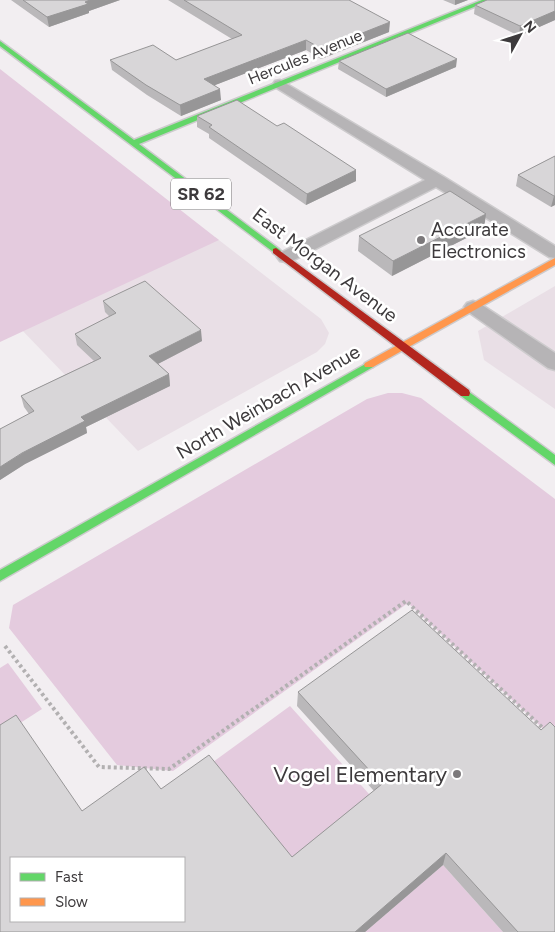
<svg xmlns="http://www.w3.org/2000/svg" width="555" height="932" font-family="Figtree,sans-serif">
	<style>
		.built { fill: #e9dfe6 }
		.green { fill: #e4cbde }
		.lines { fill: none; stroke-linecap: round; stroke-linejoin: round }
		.lane-casing { stroke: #cdcbcd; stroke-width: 3 }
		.fast-casing { stroke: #cdcbcd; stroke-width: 3 }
		.slow-casing { stroke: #cdcbcd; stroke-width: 3 }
		.jam-casing { stroke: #cdcbcd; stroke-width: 3 }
		.path { stroke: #b2b0b1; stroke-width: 4; stroke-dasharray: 3 3; stroke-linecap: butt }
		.lane { fill: #b6b4b6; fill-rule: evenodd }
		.fast { fill: #63d668; fill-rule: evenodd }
		.slow { fill: #ff974d; fill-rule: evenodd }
		.jam { fill: #b3261e; fill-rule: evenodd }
		.wall { fill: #bab8ba }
		.shaded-wall { fill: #979697 }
		.building { fill: #d8d6d8; stroke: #979697; fill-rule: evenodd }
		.poi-dot { fill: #7c797b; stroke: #fff; stroke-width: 2 }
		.labels { text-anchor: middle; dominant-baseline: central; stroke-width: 5; stroke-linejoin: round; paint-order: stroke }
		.far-street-label { font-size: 16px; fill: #3d3a3c; stroke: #fff }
		.shield { fill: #fff; stroke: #777576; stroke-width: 1 }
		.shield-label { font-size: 18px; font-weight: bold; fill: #3d3a3c }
		.poi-label { font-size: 19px; fill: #3d3a3c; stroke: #fff; text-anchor: start }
		.street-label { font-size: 19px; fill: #3d3a3c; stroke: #fff }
		.near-poi-label { font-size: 22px; fill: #3d3a3c; stroke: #fff; text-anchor: end }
	</style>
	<rect width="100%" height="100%" fill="#f2eef1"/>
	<g class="built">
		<path d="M215,237L321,319L329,333L325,344L317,352L138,451L20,328Z"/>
		<path d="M555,286V409L484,360L478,331Z"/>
	</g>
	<g class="green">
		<path d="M0,69L215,237L219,240L0,342Z"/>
		<path d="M388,393H402L421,398L555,499V729L549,734L408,603L173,771L117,765L9,628L13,605L367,399Z"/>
		<path d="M8,663L42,709L0,736V668Z"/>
		<path d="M290,706L378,804L299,868L213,762Z"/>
		<path d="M443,865L503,932H365Z"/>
	</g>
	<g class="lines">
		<g class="lane-casing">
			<g id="lane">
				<path d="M280,80L444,177L555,246V258L549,257L436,187L292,261L286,262L280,261L277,257L280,253L425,180L275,87L273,84L275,81Z"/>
				<path d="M473,301L479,303L555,353V370L548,368L467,311L464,307L467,303Z"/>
			</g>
		</g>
		<g class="fast-casing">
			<g id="fast">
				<path d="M482,0H491L139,144L279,249L281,251L276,254L0,46V41L134,140Z"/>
				<path d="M369,362L373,363L374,365L373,367L0,581V570Z"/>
				<path d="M465,389L555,455V465L461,396L460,393Z"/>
			</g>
		</g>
		<g class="slow-casing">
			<path id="slow" d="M555,258V265L373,367H365L364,365L365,363Z"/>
		</g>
		<g class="jam-casing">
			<path id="jam" d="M276,248L469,390L470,393L469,396H461L273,253V249Z"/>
		</g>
		<path class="path" d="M5,646L99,767L169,769L406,601L545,730"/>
		<use href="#lane" class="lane"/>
		<use href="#fast" class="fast"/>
		<use href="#slow" class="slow"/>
		<use href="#jam" class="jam"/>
	</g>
	<g class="wall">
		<path d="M11,0H120L89,11V13L49,27Z"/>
		<path d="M168,0H349L389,32L321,59L306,50L215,85L221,100L181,116L147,95L112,70L110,60H176L232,39Z"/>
		<path d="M443,0H468L455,5Z"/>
		<path d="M555,0V20L519,36L474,14L475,5Z"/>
		<path d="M339,61L456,67L386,97L338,69Z"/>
		<path d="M197,116L277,126L356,170V181L306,205L209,138V134L197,127Z"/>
		<path d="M555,156V205L551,207L516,186L518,175Z"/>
		<path d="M484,229L392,276L358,251L359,236Z"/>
		<path d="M103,301L202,341L158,364L169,374L170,386L86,427L87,433L25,464L0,480V429L29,414L24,407L21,396L94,361L77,345L75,334L110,317L105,312Z"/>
		<path d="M298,692L555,932H503L443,865L365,932L82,811L161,789L292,857L374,791L297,706Z"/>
	</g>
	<g class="shaded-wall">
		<path d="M90,0H120L89,11V13L49,27L47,17Z"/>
		<path d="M455,0H468L455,5Z"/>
		<path d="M555,11V20L519,36L520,26Z"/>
		<path d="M390,22L389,32L321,59L322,49Z"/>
		<path d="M306,40V50L205,89L204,79Z"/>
		<path d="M457,59L456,67L386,97V89Z"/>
		<path d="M220,89L221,100L181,116L180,105Z"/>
		<path d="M356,170V181L306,205L307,194Z"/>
		<path d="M554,196H555V205L551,207Z"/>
		<path d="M486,214L484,229L392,276L393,261Z"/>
		<path d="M201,330L202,341L150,368L149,356Z"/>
		<path d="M169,374L170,386L86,427L87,433L25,464L0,480V467L81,417Z"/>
		<path d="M446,853L443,865L365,932H355Z"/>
	</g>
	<g class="building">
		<path d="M23,0H90L85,2L88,4L47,17Z"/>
		<path d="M184,0H349L390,22L322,49L306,40L204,79L220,89L180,105L146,85L110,60L153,45L176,60L242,35Z"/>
		<path d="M487,0H555V11L520,26L475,5Z"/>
		<path d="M408,33L457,59L386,89L339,61Z"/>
		<path d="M237,100L277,126L284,123L356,170L307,194L209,127L212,125L197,116Z"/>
		<path d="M555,156V196H554L518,175Z"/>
		<path d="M450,191L486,214L393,261L359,236Z"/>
		<path d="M145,281L201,330L149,356L169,374L81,417L85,421L22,453L0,467V429L34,411L21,396L101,358L75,334L116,313L103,301Z"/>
		<path d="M412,610L541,730L550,722L555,727V932H518L446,853L355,932H0V725L16,715L82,811L144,767L161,789L209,755L292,857L382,784L298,692ZM11,858H184V921H11Z"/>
	</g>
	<g class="poi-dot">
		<circle cx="421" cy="240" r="5"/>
		<circle cx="457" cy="774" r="5"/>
	</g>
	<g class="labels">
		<g class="far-street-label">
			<text transform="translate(305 57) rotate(-22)">Hercules Avenue</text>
		</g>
		<rect class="shield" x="171" y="178.5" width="60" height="31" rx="4"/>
		<g class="shield-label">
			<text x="201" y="194">SR 62</text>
		</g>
		<g class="poi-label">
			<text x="431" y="229">Accurate<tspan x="431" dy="22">Electronics</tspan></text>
		</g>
		<g class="street-label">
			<text transform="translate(325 265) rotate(37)">East Morgan Avenue</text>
			<text transform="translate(268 402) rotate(-30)">North Weinbach Avenue</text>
		</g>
		<g class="near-poi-label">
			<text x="447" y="774">Vogel Elementary</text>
		</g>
	</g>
	<rect x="10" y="857" width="175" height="65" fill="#ffffff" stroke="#b1b0b1"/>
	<rect x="20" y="873" width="25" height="8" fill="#63d668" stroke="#b1b0b1"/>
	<text x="55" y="882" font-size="15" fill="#3d3a3c">Fast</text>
	<rect x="20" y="898" width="25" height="8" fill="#ff974d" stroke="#b1b0b1"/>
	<text x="55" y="907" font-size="15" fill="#3d3a3c">Slow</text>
	<g transform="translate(520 35) rotate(50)" stroke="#ffffff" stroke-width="4" paint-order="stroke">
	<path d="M0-4L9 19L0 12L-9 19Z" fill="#3d3a3c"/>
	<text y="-8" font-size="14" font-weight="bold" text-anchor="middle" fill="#3d3a3c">N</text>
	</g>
</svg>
